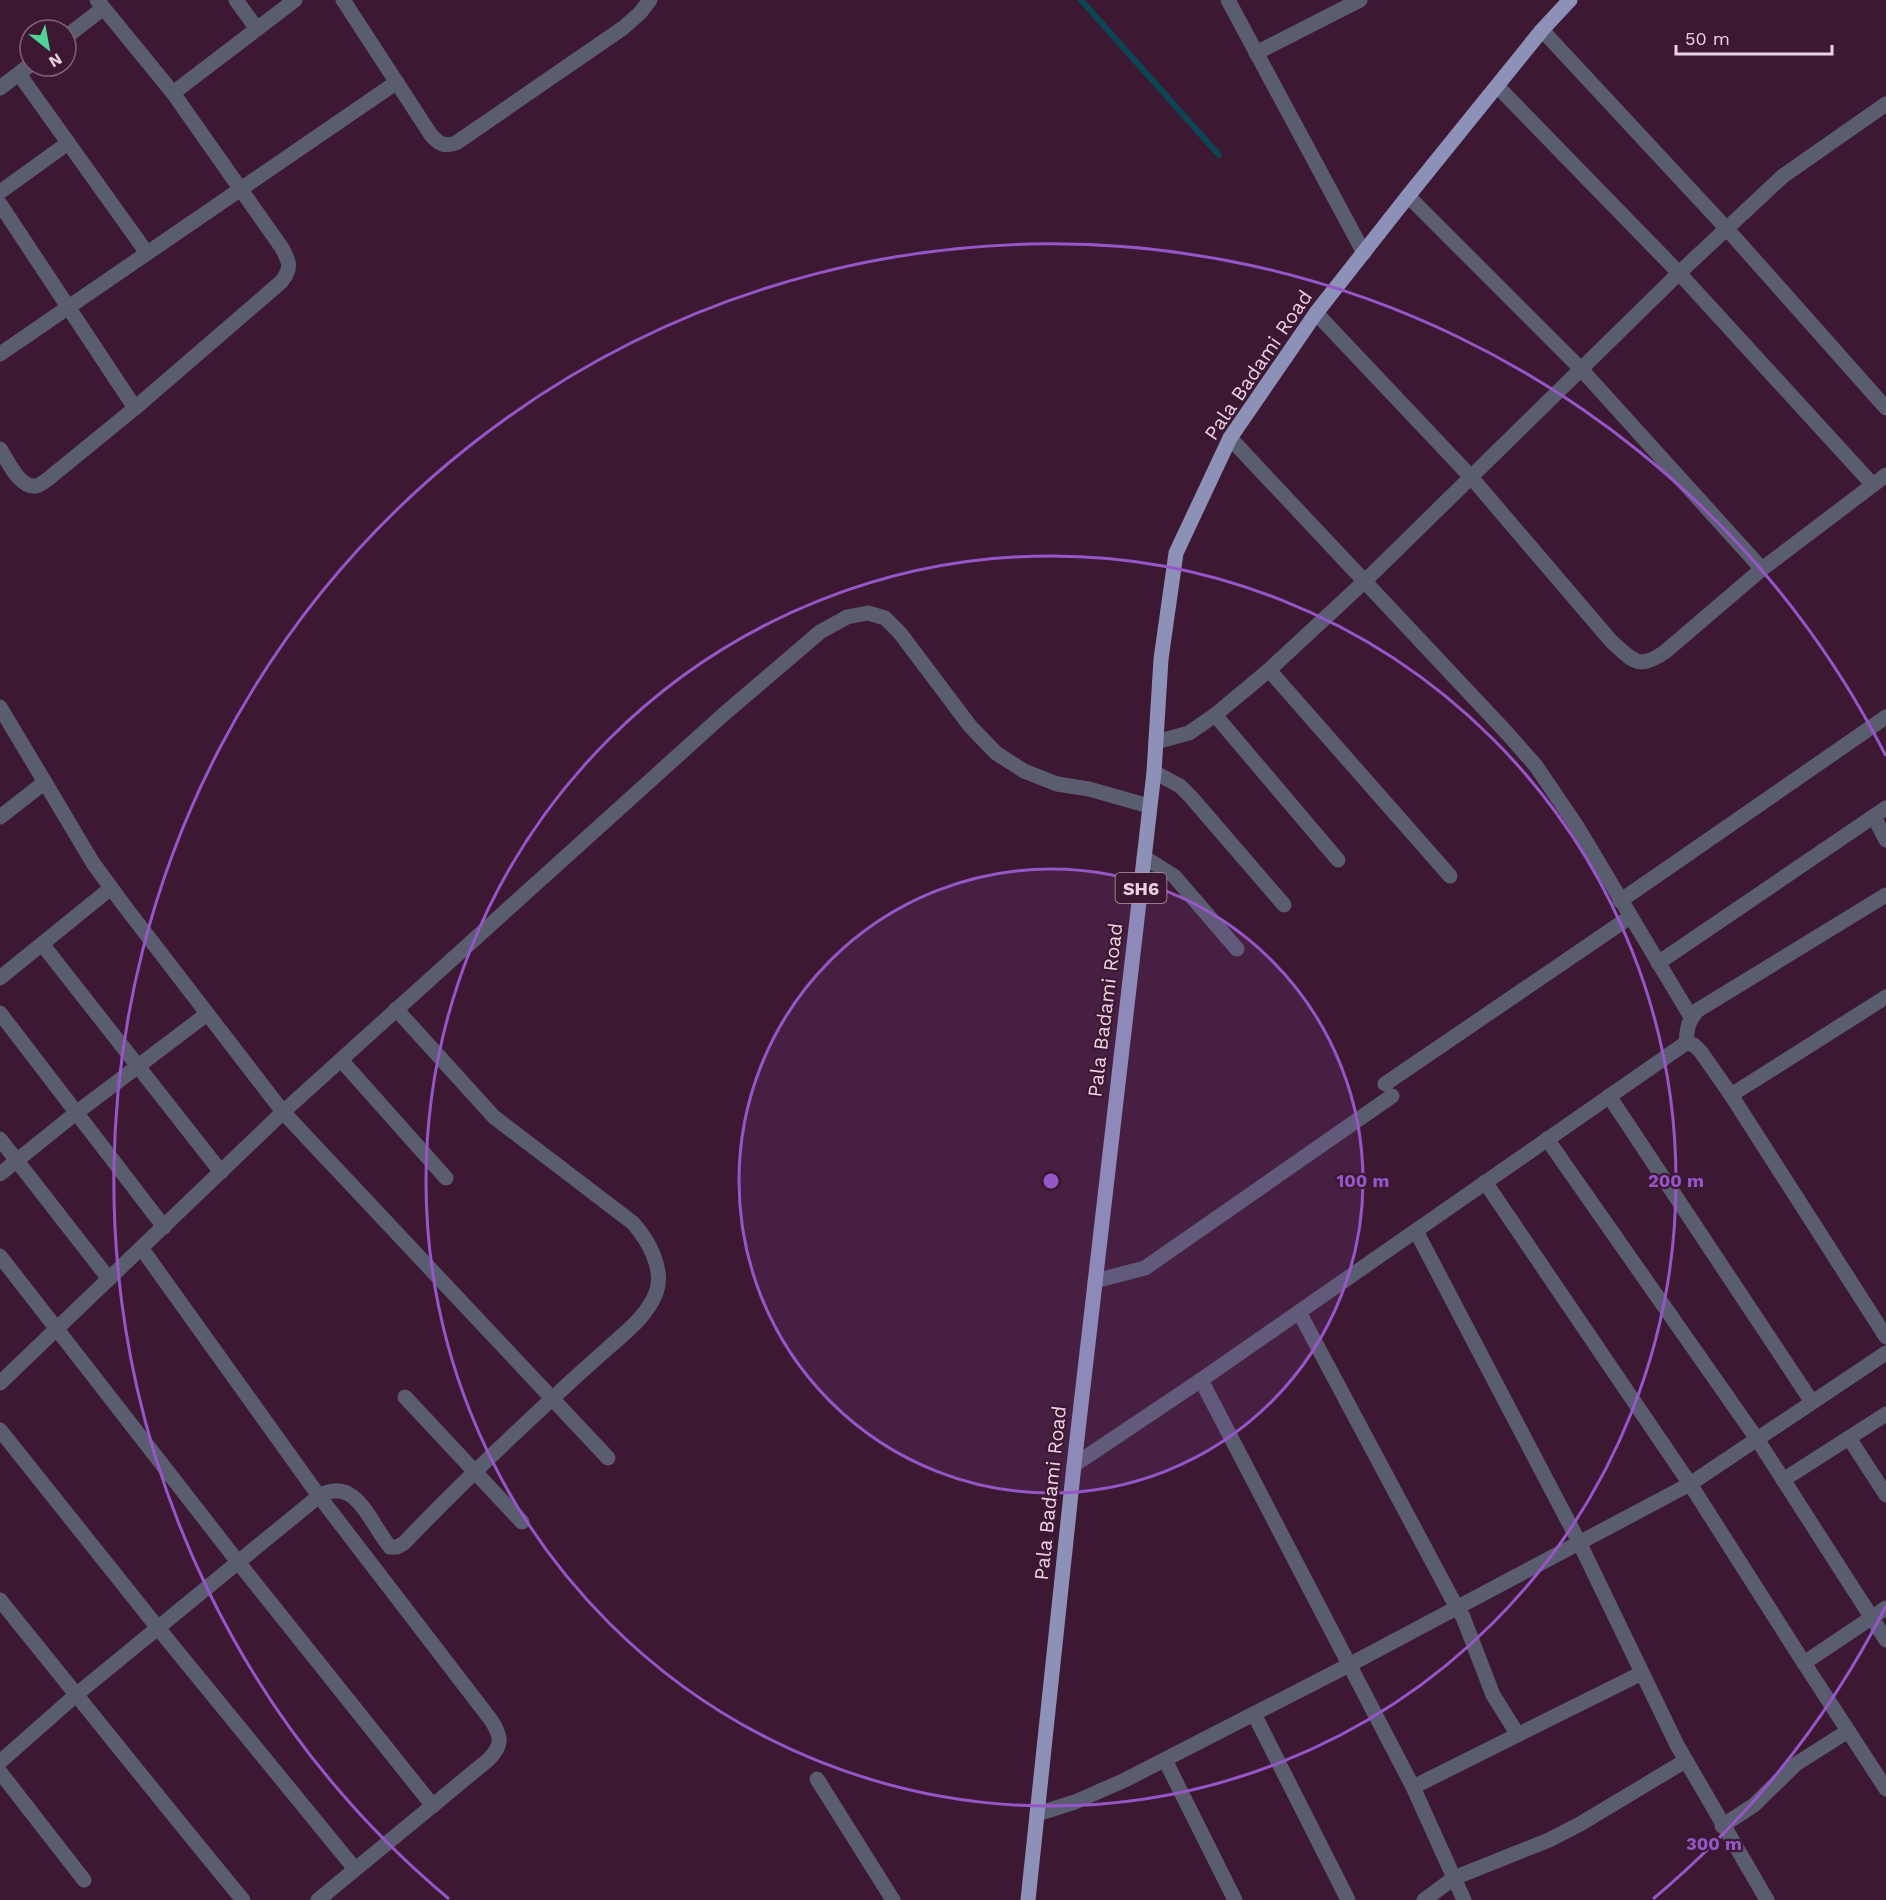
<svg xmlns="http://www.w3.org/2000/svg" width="1886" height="1900" font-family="'Work Sans',sans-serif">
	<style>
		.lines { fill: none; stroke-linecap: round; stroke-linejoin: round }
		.stream { stroke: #0c4655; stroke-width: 6 }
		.minor { stroke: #5a5c70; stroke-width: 15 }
		.major { stroke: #8d91b8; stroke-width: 15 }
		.ring { fill: none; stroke: #9756c8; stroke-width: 3 }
		.labels { text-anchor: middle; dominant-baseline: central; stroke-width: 4.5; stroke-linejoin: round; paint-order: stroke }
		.shield { fill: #3c1832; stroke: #b69aad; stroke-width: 1.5 }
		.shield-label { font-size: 18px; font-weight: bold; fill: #ebd2e2 }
		.street-label { font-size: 20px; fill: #ebd2e2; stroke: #3c1832 }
		.centre { fill: #9756c8; stroke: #3c1832; stroke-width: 3 }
		.ring-label { font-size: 18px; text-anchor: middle; font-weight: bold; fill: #9756c8; stroke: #3c1832; stroke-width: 4.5; stroke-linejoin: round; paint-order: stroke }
	</style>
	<rect width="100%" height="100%" fill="#3c1832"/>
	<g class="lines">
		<path class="stream" d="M1081,0L1219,155"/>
		<g class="minor">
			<path d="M236,0L257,29"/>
			<path d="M343,0L431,135C439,144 444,147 456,143L623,28L640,13L650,0"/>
			<path d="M1228,0L1364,253"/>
			<path d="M1542,30L1727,229L1886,408"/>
			<path d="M66,37L102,9"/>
			<path d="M1256,53L1360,0"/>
			<path d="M19,74L147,253"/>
			<path d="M1498,87L1679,273L1873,485"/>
			<path d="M0,88L30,65"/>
			<path d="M173,93L295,0"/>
			<path d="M0,192L68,143"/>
			<path d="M1408,196L1581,369L1762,569"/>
			<path d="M0,204L135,408"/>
			<path d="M1316,313L1471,477L1611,641C1633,661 1639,671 1666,651L1762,569L1886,475"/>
			<path d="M0,354L397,82"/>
			<path d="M1230,438L1507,733L1536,766L1578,828L1691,1017"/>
			<path d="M0,449C8,461 19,488 36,486C40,485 44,482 48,479L135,408L281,282C292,268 290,263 282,248L173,93L97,0"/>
			<path d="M1269,670L1450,876"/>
			<path d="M0,707L93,863L123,904L283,1112L724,714L820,632L847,617L868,613L885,618L900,633L970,726L996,753L1024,771L1057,784L1089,789L1149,806"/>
			<path d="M1215,715L1338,860"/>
			<path d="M1156,742L1189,733L1215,715L1269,670L1365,581L1679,273L1783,176L1886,104"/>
			<path d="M1154,772L1180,786L1191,797L1284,905"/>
			<path d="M0,817L45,782"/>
			<path d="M1874,817L1886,840"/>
			<path d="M1144,857L1174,876L1237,949"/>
			<path d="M1620,901L1886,717"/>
			<path d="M42,944L221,1172"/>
			<path d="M1658,963L1886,808"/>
			<path d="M0,978L111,888"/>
			<path d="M0,1013L164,1227"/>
			<path d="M1686,1043C1687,1029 1688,1020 1698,1010L1886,895"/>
			<path d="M341,1060L446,1178"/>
			<path d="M1385,1084L1630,917"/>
			<path d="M1731,1095L1886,997"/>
			<path d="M1609,1096L1812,1402"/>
			<path d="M0,1139L109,1279"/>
			<path d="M1547,1139L1757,1439L1886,1640"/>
			<path d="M0,1174L76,1113L207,1014"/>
			<path d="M1485,1182L1690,1484L1804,1663L1886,1789"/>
			<path d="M1416,1231L1579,1542L1677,1745L1767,1900"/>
			<path d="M142,1249L319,1496L491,1720C502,1737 503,1745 488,1760L318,1900"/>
			<path d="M0,1256L238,1562L433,1806"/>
			<path d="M1095,1281L1145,1268L1392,1096"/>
			<path d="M1299,1312L1457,1608L1463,1617L1493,1695L1518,1735"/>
			<path d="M1201,1380L1413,1787L1464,1900"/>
			<path d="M0,1383L283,1112L608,1458"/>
			<path d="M405,1397L522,1522"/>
			<path d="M0,1430L158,1628L355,1869"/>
			<path d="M1849,1438L1886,1495"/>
			<path d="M1074,1465L1201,1380L1686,1043L1694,1045L1701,1052L1731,1095L1886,1337"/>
			<path d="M1783,1480L1886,1414"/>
			<path d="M0,1600C81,1700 161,1801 243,1900"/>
			<path d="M1804,1663L1886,1608"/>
			<path d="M1254,1714L1348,1900"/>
			<path d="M1165,1760L1235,1900"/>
			<path d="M0,1762L77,1694L319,1496C357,1475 370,1524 390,1547H397L404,1543C452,1493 503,1444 554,1397C572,1380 590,1364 608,1348C626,1332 647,1316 656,1293C665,1269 648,1240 633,1223L494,1117L396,1009"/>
			<path d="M0,1772L84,1880"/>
			<path d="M817,1779L893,1900"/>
			<path d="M1413,1787L1642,1673"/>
			<path d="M1037,1814L1075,1802L1125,1780L1349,1665L1690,1484L1886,1353"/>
			<path d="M1722,1826L1754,1805L1796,1764L1848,1731"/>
			<path d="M1424,1900L1454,1878L1549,1840L1580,1824L1685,1761"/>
		</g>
		<path class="major" d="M1028,1900L1074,1465L1154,772L1161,659L1176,553L1230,438L1316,313L1408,196L1542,30L1570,0"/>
	</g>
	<circle cx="1051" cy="1181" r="312" fill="#9756c8" fill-opacity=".12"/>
	<g class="ring">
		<circle cx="1051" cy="1181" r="312"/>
		<circle cx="1051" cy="1181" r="625"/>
		<path d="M1886 1606A937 937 0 0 1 1653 1899M449 1899A937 937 0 1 1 1886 756"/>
	</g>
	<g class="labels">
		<rect class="shield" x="1115.5" y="873" width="51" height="30" rx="4.5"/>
		<g class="shield-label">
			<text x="1141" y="888">SH6</text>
		</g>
		<g class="street-label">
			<text transform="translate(1258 365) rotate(-56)">Pala Badami Road</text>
			<text transform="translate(1105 1010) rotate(-83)">Pala Badami Road</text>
			<text transform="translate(1050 1493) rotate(-84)">Pala Badami Road</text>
		</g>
	</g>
	<circle cx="1051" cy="1181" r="9" class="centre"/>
	<g class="ring-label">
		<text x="1363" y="1187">100 m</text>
		<text x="1676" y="1187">200 m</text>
		<text x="1714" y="1850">300 m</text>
	</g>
	<g transform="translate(48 48) rotate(149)"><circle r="28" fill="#3c1832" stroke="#826278" stroke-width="1.5"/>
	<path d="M0-4.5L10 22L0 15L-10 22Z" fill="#51d397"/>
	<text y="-9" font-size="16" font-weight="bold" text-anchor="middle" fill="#ebd2e2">N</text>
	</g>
	<path d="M1676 45v9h156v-9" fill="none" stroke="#ebd2e2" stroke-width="3"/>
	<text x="1685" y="45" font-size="18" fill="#ebd2e2" stroke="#3c1832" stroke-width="4.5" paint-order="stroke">50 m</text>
</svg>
